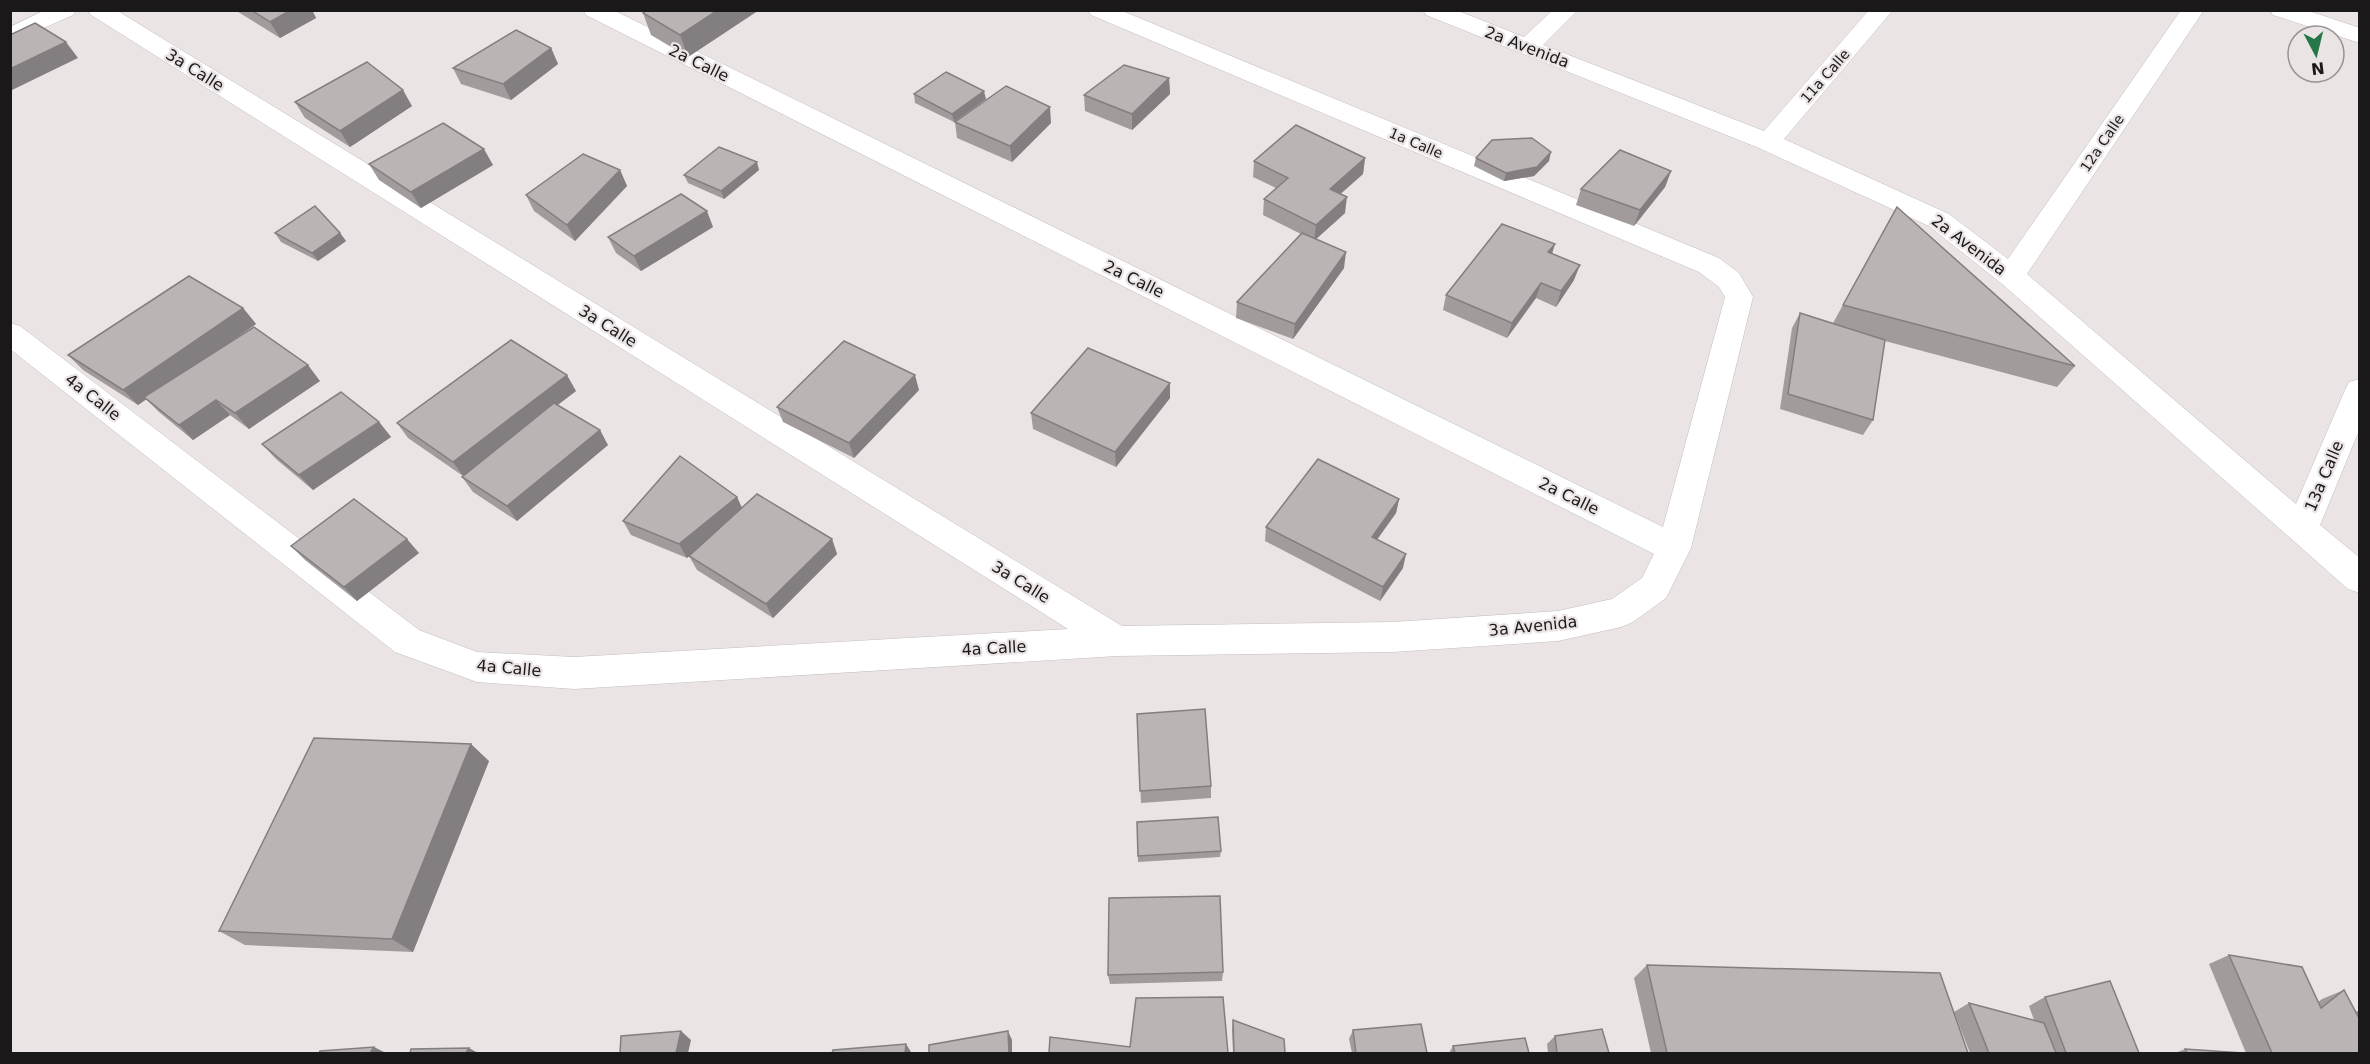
<svg xmlns="http://www.w3.org/2000/svg" width="2370" height="1064" font-family="'DejaVu Sans',sans-serif">
	<style>
		.lines { fill: none; stroke-linecap: round; stroke-linejoin: round }
		.minor-casing { stroke: #c3bcbd; stroke-width: 1 }
		.minor { fill: #fff; fill-rule: evenodd }
		.wall { fill: #a19b9c }
		.shaded-wall { fill: #837e7f }
		.building { fill: #bbb4b5; stroke: #837e7f; stroke-width: 1.5 }
		.labels { text-anchor: middle; dominant-baseline: central; stroke-width: 4.5; stroke-linejoin: round; paint-order: stroke }
		.far-street-label { font-size: 14px; fill: #1a1818; stroke: #ebe4e5 }
		.street-label { font-size: 16px; fill: #1a1818; stroke: #ebe4e5 }
	</style>
	<rect width="100%" height="100%" fill="#ebe4e5"/>
	<g class="lines">
		<g class="minor-casing">
			<g id="minor">
				<path d="M45,10H76L73,15L10,43V27Z"/>
				<path d="M88,10H116L1122,626L1393,622L1558,611L1612,599L1642,578L1654,554L586,15L583,10H613L1663,527L1725,297L1719,287L1699,272L1091,15L1088,10H1120L1719,258L1739,273L1753,297L1691,548L1666,598L1633,622L1621,627L1558,641L1393,652L1117,656L574,689L477,682L395,652L10,349V323L20,326L419,630L477,652L574,657L1068,629L91,15Z"/>
				<path d="M1423,10H1456L1524,37L1553,10H1578L1543,45L1764,131L1869,10H1893L1784,139L1949,214L2008,259L2181,10H2204L2027,274L2296,504L2345,390L2349,382L2360,379V428L2320,525L2360,558V593L2348,589L2001,283L1929,226L1759,148L1426,15Z"/>
				<path d="M2270,10H2306L2360,28V43L2273,15Z"/>
			</g>
		</g>
		<use href="#minor" class="minor"/>
	</g>
	<g class="wall">
		<path d="M235,10H312L316,18L280,38Z"/>
		<path d="M647,10H759L688,57L651,35L643,13Z"/>
		<path d="M551,48L558,64L511,100L461,84L453,68Z"/>
		<path d="M1169,78L1170,94L1132,130L1085,111L1084,95Z"/>
		<path d="M914,94L986,99L954,122L915,103Z"/>
		<path d="M295,102L412,106L350,147L305,118Z"/>
		<path d="M955,122L1051,123L1012,162L957,138Z"/>
		<path d="M1365,158L1363,174L1340,194L1345,213L1316,239L1344,268L1293,339L1236,318L1237,302L1301,234L1263,215L1264,199L1276,188L1253,177L1254,161Z"/>
		<path d="M1476,158L1549,161L1534,176L1504,181L1474,166Z"/>
		<path d="M369,164L493,165L421,208L379,180Z"/>
		<path d="M620,170L627,186L575,241L534,211L526,195Z"/>
		<path d="M759,170L724,199L688,183L684,175Z"/>
		<path d="M1671,171L1665,187L1634,226L1576,205L1581,189Z"/>
		<path d="M713,227L641,271L616,253L608,237Z"/>
		<path d="M1885,229L2075,366L2057,387L1885,341L1873,420L1863,435L1780,409L1792,328L1800,313L1833,323Z"/>
		<path d="M275,233H340L346,241L318,261L281,242Z"/>
		<path d="M1555,244L1552,253L1574,280L1556,307L1536,298L1507,338L1443,310L1446,295Z"/>
		<path d="M243,308L256,324L212,354L320,381L249,429L230,415L193,440L159,412L146,399L138,405L83,370L68,355Z"/>
		<path d="M919,390L854,458L783,422L777,407Z"/>
		<path d="M576,391L557,405L608,445L517,521L473,492L462,477L463,476L408,438L397,423Z"/>
		<path d="M1170,398L1116,467L1033,429L1031,413Z"/>
		<path d="M379,422L391,437L313,490L276,459L262,444Z"/>
		<path d="M737,497L742,507L832,539L837,554L773,618L697,570L689,556L687,558L631,535L623,521Z"/>
		<path d="M1399,499L1396,513L1377,539L1403,568L1380,601L1265,541L1266,527Z"/>
		<path d="M291,546L419,553L357,601L305,560Z"/>
		<path d="M1137,714L1211,786V798L1141,803Z"/>
		<path d="M489,761L413,952L245,945L219,931Z"/>
		<path d="M1137,822L1221,851L1220,857L1138,862Z"/>
		<path d="M2229,955L2318,1002L2322,999L2344,990L2355,1012L2360,1010V1053H2246L2209,964Z"/>
		<path d="M1647,965L1968,1053H1651L1634,978Z"/>
		<path d="M1223,972L1222,981L1110,984L1108,975Z"/>
		<path d="M2045,997L2139,1053H1970L1954,1012L1969,1003L2034,1020L2029,1006Z"/>
		<path d="M1233,1020L1285,1053H1233L1232,1029Z"/>
		<path d="M1353,1030L1427,1053H1352L1349,1039Z"/>
		<path d="M1555,1036L1609,1053H1548L1547,1044Z"/>
		<path d="M1453,1046L1529,1053H1449Z"/>
		<path d="M2185,1049L2243,1053H2175Z"/>
	</g>
	<g class="shaded-wall">
		<path d="M291,10H312L316,18L280,38L270,22Z"/>
		<path d="M718,10H759L688,57L680,35Z"/>
		<path d="M66,42L78,58L10,91V69Z"/>
		<path d="M551,48L558,64L511,100L503,84Z"/>
		<path d="M1169,78L1170,94L1132,130V114Z"/>
		<path d="M403,90L412,106L350,147L340,131Z"/>
		<path d="M984,91L986,99L954,122L952,114Z"/>
		<path d="M1050,107L1051,123L1012,162L1010,146Z"/>
		<path d="M484,149L493,165L421,208L411,192Z"/>
		<path d="M1551,152L1549,161L1534,176L1504,181L1506,173Z"/>
		<path d="M1365,158L1363,174L1328,205L1330,189Z"/>
		<path d="M757,162L759,170L724,199L721,191Z"/>
		<path d="M620,170L627,186L575,241L567,225Z"/>
		<path d="M1671,171L1665,187L1634,226L1640,210Z"/>
		<path d="M1347,197L1345,213L1314,241L1316,225Z"/>
		<path d="M707,211L713,227L641,271L634,256Z"/>
		<path d="M340,233L346,241L318,261L312,253Z"/>
		<path d="M1555,244L1550,260L1548,252Z"/>
		<path d="M1346,252L1344,268L1293,339L1295,324Z"/>
		<path d="M1580,265L1574,280L1556,307L1561,291Z"/>
		<path d="M1541,283L1536,298L1507,338L1512,323Z"/>
		<path d="M243,308L256,324L138,405L123,390Z"/>
		<path d="M308,365L320,381L249,429L235,413Z"/>
		<path d="M567,375L576,391L464,477L453,462Z"/>
		<path d="M915,375L919,390L854,458L849,443Z"/>
		<path d="M1170,383V398L1116,467L1115,452Z"/>
		<path d="M216,400L230,415L193,440L179,425Z"/>
		<path d="M379,422L391,437L313,490L299,475Z"/>
		<path d="M600,430L608,445L517,521L507,506Z"/>
		<path d="M737,497L743,512L687,558L679,544Z"/>
		<path d="M1399,499L1396,513L1369,551L1372,537Z"/>
		<path d="M407,539L419,553L357,601L344,587Z"/>
		<path d="M832,539L837,554L773,618L766,604Z"/>
		<path d="M1406,554L1403,568L1380,601L1383,587Z"/>
		<path d="M471,744L489,761L413,952L392,939Z"/>
		<path d="M681,1031L691,1040L688,1053H676Z"/>
		<path d="M1008,1031L1012,1040V1053H1009Z"/>
		<path d="M906,1044L911,1052V1053H905Z"/>
		<path d="M374,1047L386,1053H370Z"/>
		<path d="M469,1048L478,1053H466Z"/>
	</g>
	<g class="building">
		<path d="M251,10H291L270,22Z"/>
		<path d="M647,10H718L680,35L643,13Z"/>
		<path d="M35,23L66,42L10,69V35Z"/>
		<path d="M516,30L551,48L503,84L453,68Z"/>
		<path d="M367,62L403,90L340,131L295,102Z"/>
		<path d="M1124,65L1169,78L1132,114L1084,95Z"/>
		<path d="M946,72L984,91L952,114L914,94Z"/>
		<path d="M1006,86L1050,107L1010,146L955,122Z"/>
		<path d="M443,123L484,149L411,192L369,164Z"/>
		<path d="M1296,125L1365,158L1330,189L1347,197L1316,225L1264,199L1288,178L1254,161Z"/>
		<path d="M1532,138L1551,152L1537,167L1506,173L1476,158L1492,140Z"/>
		<path d="M719,147L757,162L721,191L684,175Z"/>
		<path d="M1620,150L1671,171L1640,210L1581,189Z"/>
		<path d="M583,154L620,170L567,225L526,195Z"/>
		<path d="M681,194L707,211L634,256L608,237Z"/>
		<path d="M315,206L340,233L312,253L275,233Z"/>
		<path d="M1897,207L2075,366L1843,305Z"/>
		<path d="M1502,224L1555,244L1548,252L1580,265L1561,291L1541,283L1512,323L1446,295Z"/>
		<path d="M1302,233L1346,252L1295,324L1237,302Z"/>
		<path d="M189,276L243,308L123,390L68,355Z"/>
		<path d="M1800,313L1885,340L1873,420L1788,394Z"/>
		<path d="M254,327L308,365L235,413L216,400L179,425L144,397Z"/>
		<path d="M511,340L567,375L453,462L397,423Z"/>
		<path d="M844,341L915,375L849,443L777,407Z"/>
		<path d="M1088,348L1170,383L1115,452L1031,413Z"/>
		<path d="M341,392L379,422L299,475L262,444Z"/>
		<path d="M554,403L600,430L507,506L462,477Z"/>
		<path d="M680,456L737,497L679,544L623,521Z"/>
		<path d="M1318,459L1399,499L1372,537L1406,554L1383,587L1266,527Z"/>
		<path d="M757,494L832,539L766,604L689,556Z"/>
		<path d="M354,499L407,539L344,587L291,546Z"/>
		<path d="M1205,709L1211,786L1140,791L1137,714Z"/>
		<path d="M314,738L471,744L392,939L219,931Z"/>
		<path d="M1218,817L1221,851L1138,856L1137,822Z"/>
		<path d="M1220,896L1223,972L1108,975L1109,898Z"/>
		<path d="M2229,955L2302,967L2321,1008L2344,990L2360,1020V1053H2272Z"/>
		<path d="M1647,965L1940,973L1968,1053H1667Z"/>
		<path d="M2110,981L2139,1053H2066L2045,997Z"/>
		<path d="M1223,997L1228,1053H1049L1050,1037L1130,1047L1136,998Z"/>
		<path d="M1969,1003L2044,1023L2056,1053H1989Z"/>
		<path d="M1233,1020L1284,1039L1285,1053H1234Z"/>
		<path d="M1421,1024L1427,1053H1356L1353,1030Z"/>
		<path d="M1602,1029L1609,1053H1557L1555,1036Z"/>
		<path d="M681,1031L676,1053H620L621,1036Z"/>
		<path d="M1008,1031L1009,1053H929V1045Z"/>
		<path d="M1525,1038L1529,1053H1455L1453,1046Z"/>
		<path d="M906,1044L905,1053H832L833,1050Z"/>
		<path d="M374,1047L370,1053H319L320,1051Z"/>
		<path d="M469,1048L466,1053H410L411,1049Z"/>
		<path d="M2185,1049L2243,1053H2187Z"/>
	</g>
	<g class="labels">
		<g class="far-street-label">
			<text transform="translate(1825 76) rotate(-49)">11a Calle</text>
			<text transform="translate(1416 143) rotate(23)">1a Calle</text>
			<text transform="translate(2102 143) rotate(-56)">12a Calle</text>
		</g>
		<g class="street-label">
			<text transform="translate(1527 47) rotate(21)">2a Avenida</text>
			<text transform="translate(699 63) rotate(26)">2a Calle</text>
			<text transform="translate(195 70) rotate(32)">3a Calle</text>
			<text transform="translate(1969 245) rotate(37)">2a Avenida</text>
			<text transform="translate(1134 279) rotate(26)">2a Calle</text>
			<text transform="translate(608 326) rotate(32)">3a Calle</text>
			<text transform="translate(93 397) rotate(38)">4a Calle</text>
			<text transform="translate(2324 476) rotate(-67)">13a Calle</text>
			<text transform="translate(1569 496) rotate(26)">2a Calle</text>
			<text transform="translate(1021 582) rotate(32)">3a Calle</text>
			<text transform="translate(1533 626) rotate(-6)">3a Avenida</text>
			<text transform="translate(994 648) rotate(-3)">4a Calle</text>
			<text transform="translate(509 668) rotate(5)">4a Calle</text>
		</g>
	</g>
	<rect width="2370" height="1064" fill="none" stroke="#1a1818" stroke-width="24"/>
	<g transform="translate(2316 54) rotate(173)"><circle r="28" fill="#ebe4e5" stroke="#979293" stroke-width="1.5"/>
	<path d="M0-4.5L10 22L0 15L-10 22Z" fill="#257748"/>
	<text y="-9" font-size="16" font-weight="bold" text-anchor="middle" fill="#1a1818">N</text>
	</g>
</svg>
